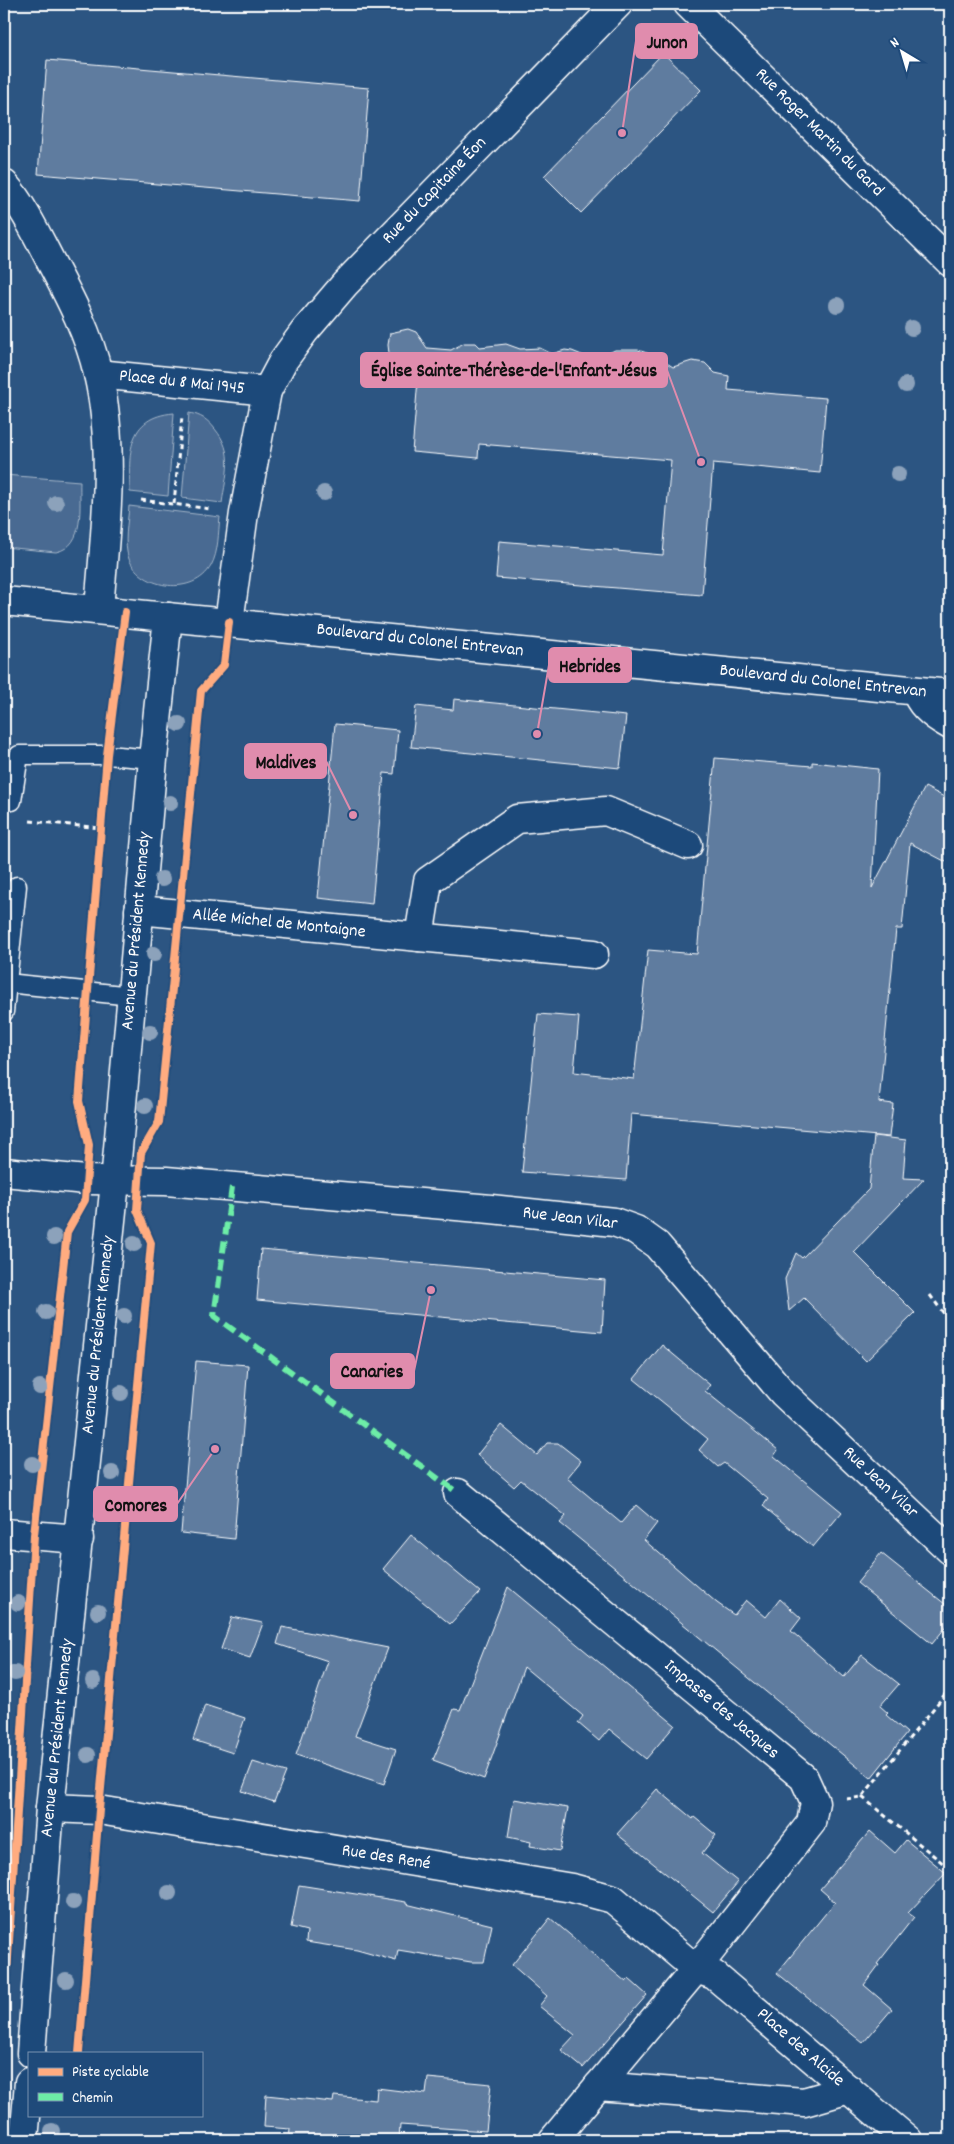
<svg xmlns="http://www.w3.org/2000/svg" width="954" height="2144" font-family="Dekko,sans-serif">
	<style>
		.green { fill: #486b92; stroke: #a4b5c8 }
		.building { fill: #5e7c9f; stroke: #fff }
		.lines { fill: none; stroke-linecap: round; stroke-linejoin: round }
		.service-casing { stroke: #fff; stroke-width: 21 }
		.minor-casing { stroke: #fff; stroke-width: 31 }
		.tertiary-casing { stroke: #fff; stroke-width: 31 }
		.path { stroke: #fff; stroke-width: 3; stroke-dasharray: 5 4; stroke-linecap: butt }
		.service { stroke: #1f4a7a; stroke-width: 18 }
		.minor { stroke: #1f4a7a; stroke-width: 28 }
		.tertiary { stroke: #1f4a7a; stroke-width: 28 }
		.quiet { stroke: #6deda7; stroke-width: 6; stroke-dasharray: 12 6; stroke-linecap: butt }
		.cycleway-casing { stroke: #1f4a7a; stroke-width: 11 }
		.cycleway { stroke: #ffac80; stroke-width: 8 }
		.tree { fill: #8ca2bb }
		.labels { text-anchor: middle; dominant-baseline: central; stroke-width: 5; stroke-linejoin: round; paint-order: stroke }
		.street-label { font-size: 18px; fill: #fff; stroke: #1f4a7a }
		.leader { fill: none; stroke: #e08cad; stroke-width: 2 }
		.callout-dot { fill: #e08cad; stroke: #1f4a7a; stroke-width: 2 }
		.callout { fill: #e08cad; stroke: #e08cad; stroke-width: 2 }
		.callout-label { font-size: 19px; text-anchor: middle; font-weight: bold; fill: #111 }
	</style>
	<rect width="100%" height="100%" fill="#2c5582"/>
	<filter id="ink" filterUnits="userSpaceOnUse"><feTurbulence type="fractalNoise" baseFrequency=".02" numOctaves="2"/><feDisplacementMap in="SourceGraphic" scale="10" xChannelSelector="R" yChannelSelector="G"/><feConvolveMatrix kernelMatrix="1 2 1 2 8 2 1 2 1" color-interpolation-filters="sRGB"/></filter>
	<g filter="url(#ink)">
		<g class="green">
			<path d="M174,413L168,496L130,492C129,454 126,417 174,413Z"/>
			<path d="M189,413C201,415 208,420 215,429C235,453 226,474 222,503L182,498Z"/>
			<path d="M4,475L80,481C79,505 86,546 56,552L4,547Z"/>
			<path d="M129,506L220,517C218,533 219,551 211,566C194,596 142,590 129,559C123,544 128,522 129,506Z"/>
		</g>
		<g class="building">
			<path d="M663,53L701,90L581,213L544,176Z"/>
			<path d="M47,60L369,88L360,201L38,174Z"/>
			<path d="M408,329L416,332L427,348L451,350L464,343H476L480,347L506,344L520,349L540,348L552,354L565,350L572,351L594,360L615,350H638L656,356L673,367L692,361L705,363L715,373L729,376L728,390L826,398L820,473L713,463L702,595L496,578L499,541L663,555L671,460L479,444L478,458L412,452L419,367L390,361L388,345L390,333Z"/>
			<path d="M454,699L626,716L620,768L411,747L416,706L453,710Z"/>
			<path d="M335,724L398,730L394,774L384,773L372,904L318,898Z"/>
			<path d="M715,758L812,766V762L878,769L872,888L925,787L950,800V864L910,843L902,929H896L879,1102L893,1104L889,1137L631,1114L626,1180L522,1172L538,1014L579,1017L574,1072L634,1079L648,950L697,954Z"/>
			<path d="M874,1136L906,1140L903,1178L924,1179L854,1252L915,1313L866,1361L804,1298L789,1311L785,1279L796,1253L802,1258L869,1189Z"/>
			<path d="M261,1249L605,1280L602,1332L257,1300Z"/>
			<path d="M662,1345L710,1385L705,1391L778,1450L774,1456L842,1512L813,1547L763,1506L768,1499L724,1463L718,1467L699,1450L708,1439L634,1379Z"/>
			<path d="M196,1361L248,1365L234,1539L181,1533Z"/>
			<path d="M501,1425L537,1455L547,1443H558L581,1461L567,1478L621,1523L636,1505L657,1523L644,1540L717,1603L734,1615L746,1600L766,1617L780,1599L801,1618L791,1631L844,1677L862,1655L899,1684L880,1706L888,1713L886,1715L907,1733L871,1778L560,1523L566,1516L521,1480L514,1487L477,1455Z"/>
			<path d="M411,1535L480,1592L450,1624L383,1569Z"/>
			<path d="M881,1553L950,1608V1622L932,1644L857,1583Z"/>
			<path d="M508,1587L675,1725L646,1759L609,1729L599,1741L578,1723L583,1716L524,1667L484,1779L433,1760L454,1709L460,1710Z"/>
			<path d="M232,1617L263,1623L250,1658L221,1649Z"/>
			<path d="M282,1627L388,1648L355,1736L396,1749L384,1784L296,1755L328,1661L277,1644Z"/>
			<path d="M205,1705L245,1718L233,1753L193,1740Z"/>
			<path d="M253,1762L286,1772L274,1802L242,1791Z"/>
			<path d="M657,1789L693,1819L694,1817L716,1835L702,1853L738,1882L713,1912L617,1834Z"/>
			<path d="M514,1799L568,1808L560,1851L530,1846L531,1842L508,1837Z"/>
			<path d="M870,1831L895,1853L906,1840L946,1873L908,1913L914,1917L877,1964L879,1965L864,1985L892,2009L863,2043L777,1973L835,1902L820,1889Z"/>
			<path d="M299,1885L406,1902V1904L492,1925L484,1962H471L398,1950L396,1961L357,1950L306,1942L307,1931L291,1927Z"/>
			<path d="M550,1918L626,1982L629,1979L647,1995L583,2068L561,2050L575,2035L539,2006L547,1996L512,1965Z"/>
			<path d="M428,2078L491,2084L486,2131L400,2125L399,2140H289L290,2129L264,2127L266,2095L333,2102L334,2096L376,2100L377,2088L426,2094Z"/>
		</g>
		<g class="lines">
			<g class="service-casing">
				<g id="service">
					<path d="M12,801L19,755H107L153,759"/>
					<path d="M7,983L132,996"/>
					<path d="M4,1012L17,886"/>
				</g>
			</g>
			<g class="minor-casing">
				<g id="minor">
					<path d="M688,4L950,262"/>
					<path d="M4,184C23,205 38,237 51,262C70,298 89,334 98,374C116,451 105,532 99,609"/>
					<path d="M98,374L267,391"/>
					<path d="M229,622L244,513L267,391L283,361L304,332L345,284L618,4"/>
					<path d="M916,691C920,706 937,718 950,725"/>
					<path d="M139,910L594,954"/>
					<path d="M419,937L428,881L517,819L606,811L688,845"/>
					<path d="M4,1172L86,1180L166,1181L491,1209L614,1222L636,1230L657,1245L783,1393L950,1550"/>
					<path d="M458,1493L804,1778L815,1802L811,1823L696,1969L553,2140"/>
					<path d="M4,1533L79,1539"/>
					<path d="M50,1808L99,1810L572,1888L613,1899L696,1969L714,1975L908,2140"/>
					<path d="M598,2086L804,2102L849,2089"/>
				</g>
			</g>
			<g class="tertiary-casing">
				<g id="tertiary">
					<path d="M4,601L950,694"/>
					<path d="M31,2053L50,1808L115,1182L153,759L168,617"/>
					<path d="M24,2140L29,2082"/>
				</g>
			</g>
			<g class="path">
				<path d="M141,500L211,509"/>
				<path d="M174,504L182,416"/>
				<path d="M30,821L101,828"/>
				<path d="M4,859L7,828"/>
				<path d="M930,1295L950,1322"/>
				<path d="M862,1797L950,1869"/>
				<path d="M846,1799L862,1797L950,1688"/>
			</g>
			<use href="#service" class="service"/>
			<use href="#minor" class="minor"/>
			<use href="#tertiary" class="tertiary"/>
			<path class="quiet" d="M232,1187L214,1316L458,1493"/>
			<g class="cycleway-casing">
				<g id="cycleway">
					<path d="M4,2023L34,1535L67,1232L85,1200L89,1145L79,1101L107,755L125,612"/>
					<path d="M79,2053L99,1810L151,1243L137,1210L141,1153L159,1122L201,691L224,665L229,622"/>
				</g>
			</g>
			<use href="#cycleway" class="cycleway"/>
		</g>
		<g class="tree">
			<circle cx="837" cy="305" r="8"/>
			<circle cx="912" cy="328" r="8"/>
			<circle cx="906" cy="385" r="8"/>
			<circle cx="898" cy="474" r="8"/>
			<circle cx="324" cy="493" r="8"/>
			<circle cx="56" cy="503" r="8"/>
			<circle cx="179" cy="724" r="8"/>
			<circle cx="170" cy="803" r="8"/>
			<circle cx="162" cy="879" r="8"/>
			<circle cx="154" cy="954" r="8"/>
			<circle cx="150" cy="1032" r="8"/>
			<circle cx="145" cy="1106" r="8"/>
			<circle cx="54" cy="1237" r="8"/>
			<circle cx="134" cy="1244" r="8"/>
			<circle cx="46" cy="1312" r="8"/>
			<circle cx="124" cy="1316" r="8"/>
			<circle cx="40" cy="1387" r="8"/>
			<circle cx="121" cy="1393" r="8"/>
			<circle cx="32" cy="1464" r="8"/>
			<circle cx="112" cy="1473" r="8"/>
			<circle cx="18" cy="1603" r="8"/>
			<circle cx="98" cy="1612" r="8"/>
			<circle cx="15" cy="1673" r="8"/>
			<circle cx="93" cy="1681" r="8"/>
			<circle cx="88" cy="1755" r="8"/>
			<circle cx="169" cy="1893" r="8"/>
			<circle cx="73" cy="1902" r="8"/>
			<circle cx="66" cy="1980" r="8"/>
			<circle cx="52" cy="2131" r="8"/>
		</g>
	</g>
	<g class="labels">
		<g class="street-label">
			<text transform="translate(819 133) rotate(45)">Rue Roger Martin du Gard</text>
			<text transform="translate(435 191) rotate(-46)">Rue du Capitaine Éon</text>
			<text transform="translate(182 383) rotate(6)">Place du 8 Mai 1945</text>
			<text transform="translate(420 641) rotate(6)">Boulevard du Colonel Entrevan</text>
			<text transform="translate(823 682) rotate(6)">Boulevard du Colonel Entrevan</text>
			<text transform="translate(279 924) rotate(6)">Allée Michel de Montaigne</text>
			<text transform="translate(137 931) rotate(-85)">Avenue du Président Kennedy</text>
			<text transform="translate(570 1219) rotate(7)">Rue Jean Vilar</text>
			<text transform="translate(99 1335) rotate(-84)">Avenue du Président Kennedy</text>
			<text transform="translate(880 1483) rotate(43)">Rue Jean Vilar</text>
			<text transform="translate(721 1710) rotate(40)">Impasse des Jacques</text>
			<text transform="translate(58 1738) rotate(-84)">Avenue du Président Kennedy</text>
			<text transform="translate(386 1858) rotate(9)">Rue des René</text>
			<text transform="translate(800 2048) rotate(41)">Place des Alcide</text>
		</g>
	</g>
	<path class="leader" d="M622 133L636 41M701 462L667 370M537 734L549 665M353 815L326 761M431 1290L414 1371M215 1449L177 1504"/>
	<g class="callout-dot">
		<circle cx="622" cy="133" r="5"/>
		<circle cx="701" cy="462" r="5"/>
		<circle cx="537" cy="734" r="5"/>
		<circle cx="353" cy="815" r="5"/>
		<circle cx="431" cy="1290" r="5"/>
		<circle cx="215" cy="1449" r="5"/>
	</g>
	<g class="callout">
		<rect x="636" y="24" width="61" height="34" rx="5"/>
		<rect x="361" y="353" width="306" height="34" rx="5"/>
		<rect x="549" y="648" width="82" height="34" rx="5"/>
		<rect x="245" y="744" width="81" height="34" rx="5"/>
		<rect x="331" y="1354" width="83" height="34" rx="5"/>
		<rect x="94" y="1487" width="83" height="34" rx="5"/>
	</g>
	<g class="callout-label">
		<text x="667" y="48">Junon</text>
		<text x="514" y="376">Église Sainte-Thérèse-de-l'Enfant-Jésus</text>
		<text x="590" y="672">Hebrides</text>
		<text x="286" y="768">Maldives</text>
		<text x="372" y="1377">Canaries</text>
		<text x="136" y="1511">Comores</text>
	</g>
	<rect width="954" height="2144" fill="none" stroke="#1f4a7a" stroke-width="20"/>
	<rect x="10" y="10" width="934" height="2124" fill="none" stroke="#fff" stroke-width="2" filter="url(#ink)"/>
	<rect x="28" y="2052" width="175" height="65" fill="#1f4a7a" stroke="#7992af"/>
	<rect x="38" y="2068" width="25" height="8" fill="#ffac80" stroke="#7992af"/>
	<text x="72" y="2076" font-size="15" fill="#ffffff">Piste cyclable</text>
	<rect x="38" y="2093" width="25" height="8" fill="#6deda7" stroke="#7992af"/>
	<text x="72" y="2102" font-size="15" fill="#ffffff">Chemin</text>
	<g transform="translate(902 52) rotate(322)" stroke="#1f4a7a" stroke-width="4" paint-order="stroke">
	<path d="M0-4L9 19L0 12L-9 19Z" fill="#ffffff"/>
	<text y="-8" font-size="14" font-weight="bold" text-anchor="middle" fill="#ffffff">N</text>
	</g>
</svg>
